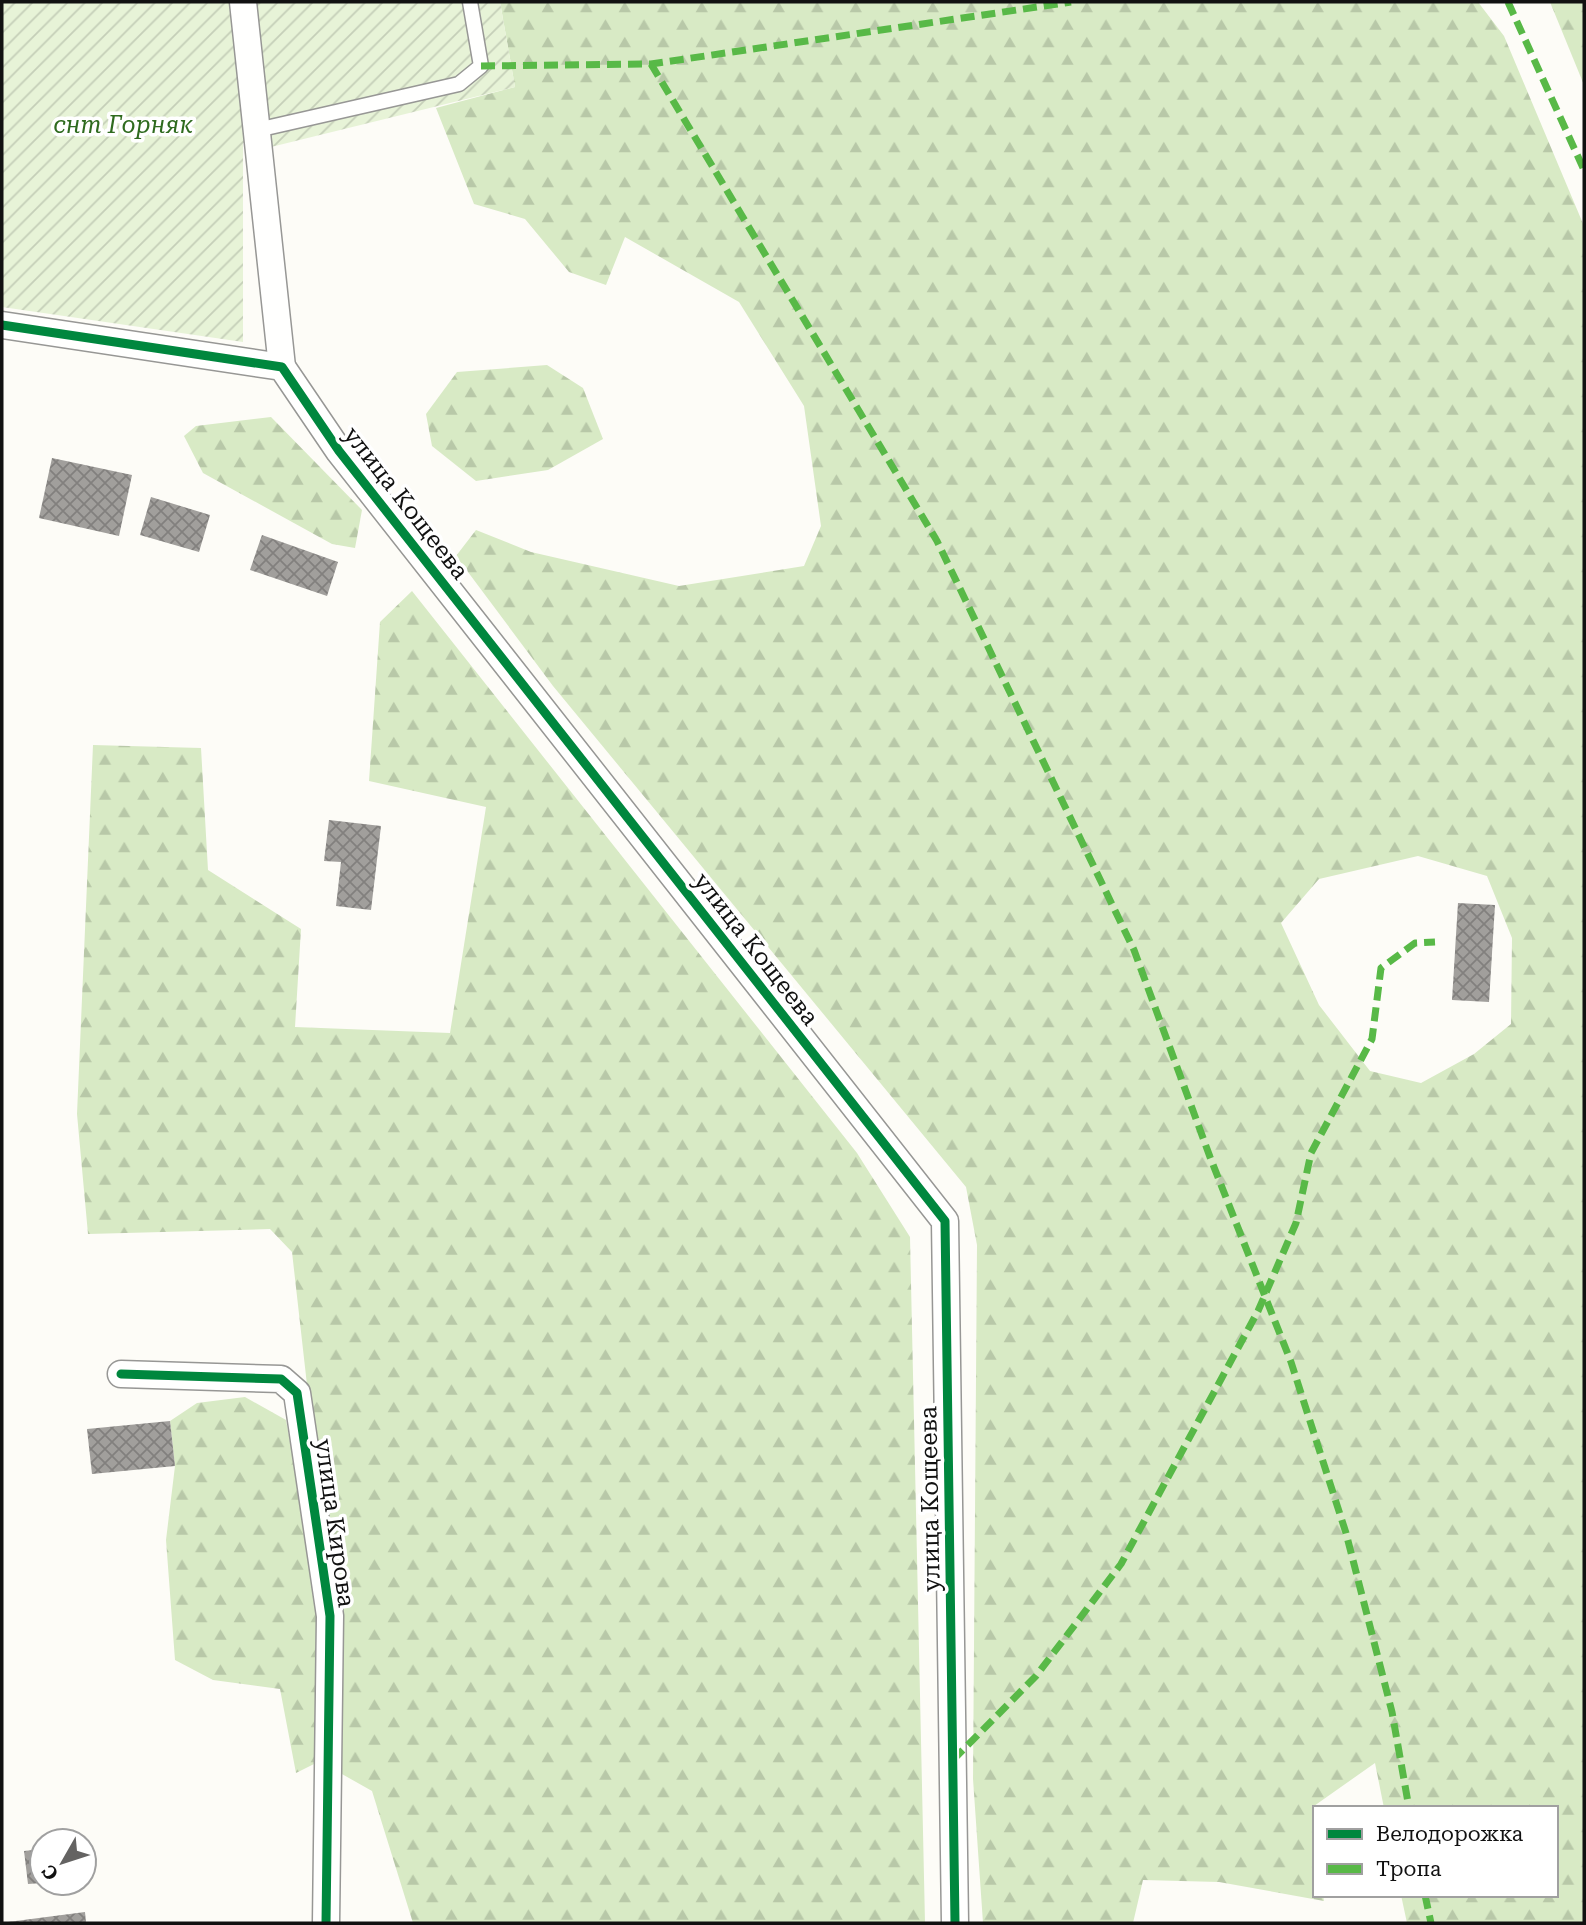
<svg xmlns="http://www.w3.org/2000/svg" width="1586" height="1925" font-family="'Roboto Serif',serif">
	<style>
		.forest { fill: url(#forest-firs); fill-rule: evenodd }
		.garden { fill: url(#garden-furrows) }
		.building { fill: url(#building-cross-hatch) }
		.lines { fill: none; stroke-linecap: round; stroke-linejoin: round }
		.lane-casing { stroke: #979795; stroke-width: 17 }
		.street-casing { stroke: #979795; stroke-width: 29 }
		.lane { stroke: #fffffe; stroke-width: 14 }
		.street { stroke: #fffffe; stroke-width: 26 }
		.quiet { stroke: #58b947; stroke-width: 7; stroke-dasharray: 14 7; stroke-linecap: butt }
		.cycleway-casing { stroke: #fff; stroke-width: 13 }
		.cycleway { stroke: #00873e; stroke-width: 9 }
		.labels { text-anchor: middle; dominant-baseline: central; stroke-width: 7; stroke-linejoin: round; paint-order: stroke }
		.park-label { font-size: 24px; font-style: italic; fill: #2f6b1f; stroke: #fff }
		.street-label { font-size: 24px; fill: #111; stroke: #fff }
	</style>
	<defs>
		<pattern id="forest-firs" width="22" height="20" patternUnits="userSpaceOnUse" patternTransform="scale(1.75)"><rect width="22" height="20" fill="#d8eac5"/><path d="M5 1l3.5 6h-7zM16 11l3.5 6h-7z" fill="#b8c8a8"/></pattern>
		<pattern id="garden-furrows" width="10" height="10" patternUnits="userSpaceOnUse" patternTransform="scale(1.75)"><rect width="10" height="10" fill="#e7f3d7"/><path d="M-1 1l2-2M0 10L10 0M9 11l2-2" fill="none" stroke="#c5cfb8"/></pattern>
		<pattern id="building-cross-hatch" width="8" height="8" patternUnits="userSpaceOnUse" patternTransform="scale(1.75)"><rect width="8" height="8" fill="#a19f9c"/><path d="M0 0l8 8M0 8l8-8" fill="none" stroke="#82807e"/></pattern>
	</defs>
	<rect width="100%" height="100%" fill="#fdfcf7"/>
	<g class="forest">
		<path d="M500,2H1478L1504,36L1584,226V1923H1407L1401,1895H1556V1808H1384L1375,1763L1314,1806L1315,1895H1323L1324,1901L1219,1882L1143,1880L1133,1923H983L973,1779L977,1245L966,1187L553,686L456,556L476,530L531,552L679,586L804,566L821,526L804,406L739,302L625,237L606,285L569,272L525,219L474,204L436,108L515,87ZM1418,856L1487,876L1512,938L1511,1024L1474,1054L1421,1083L1370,1071L1319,1005L1281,923L1319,879Z"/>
		<path d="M1550,2H1584V85Z"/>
		<path d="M547,365L583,388L603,439L548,470L476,481L432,446L426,414L457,372Z"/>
		<path d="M271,417L362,510L355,548L332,544L203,473L184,436L196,426Z"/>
		<path d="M412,591L857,1153L910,1237L925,1923H413L372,1791L333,1769L313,1438L292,1252L270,1229L88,1234L77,1114L93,745L201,748L208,870L301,929L295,1027L450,1033L486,807L369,781L380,622Z"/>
		<path d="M245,1397L286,1420L323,1617L316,1763L296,1773L280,1689L213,1680L175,1660L166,1540L175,1466L170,1421L197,1403Z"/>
	</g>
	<path class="garden" d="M2,2H500L515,87L271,147L243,143V342L2,307Z"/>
	<g class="building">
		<path d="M52,458L132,475L119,536L39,518Z"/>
		<path d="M151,497L210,515L199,552L140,535Z"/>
		<path d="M262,535L338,562L327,596L250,570Z"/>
		<path d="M329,820L381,826L371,910L336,906L341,862L324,861Z"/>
		<path d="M1458,903L1495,905L1489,1002L1452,1000Z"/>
		<path d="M170,1421L175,1466L92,1474L87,1429Z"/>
		<path d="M42,1849V1883L28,1884L24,1851Z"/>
		<path d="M85,1912L86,1923H8V1922Z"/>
	</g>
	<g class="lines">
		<g class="lane-casing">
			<path id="lane" d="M257,130L459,84L481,66L470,2"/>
		</g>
		<g class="street-casing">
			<g id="street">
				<path d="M243,2L282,367"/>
				<path d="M2,325L282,367L339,451L945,1221L955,1923"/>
				<path d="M121,1374L281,1379L297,1393L330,1616L326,1923"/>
			</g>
		</g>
		<use href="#lane" class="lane"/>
		<use href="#street" class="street"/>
		<g class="quiet">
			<path d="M1508,2L1584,170"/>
			<path d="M651,64L937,541L1134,950L1210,1157L1291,1362L1346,1533L1392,1712L1409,1808"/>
			<path d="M481,66L651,64L1071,2"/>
			<path d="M953,1760L1036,1676L1121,1564L1258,1311L1296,1223L1311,1153L1372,1039L1381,968L1415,943L1435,942"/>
			<path d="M1425,1895L1431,1923"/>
		</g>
		<g class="cycleway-casing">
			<g id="cycleway">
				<path d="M2,325L282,367L339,451L945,1221L955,1923"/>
				<path d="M121,1374L281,1379L297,1393L330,1616L326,1923"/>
			</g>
		</g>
		<use href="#cycleway" class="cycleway"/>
	</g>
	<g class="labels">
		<g class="park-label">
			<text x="123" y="125">снт Горняк</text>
		</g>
		<g class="street-label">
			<text transform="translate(406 503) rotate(52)">улица Кощеева</text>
			<text transform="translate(756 949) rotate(52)">улица Кощеева</text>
			<text transform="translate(930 1499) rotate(-91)">улица Кощеева</text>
			<text transform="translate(335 1523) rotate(82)">улица Кирова</text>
		</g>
	</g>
	<rect width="1586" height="1925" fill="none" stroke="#111111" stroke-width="7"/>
	<rect x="1313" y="1806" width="245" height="91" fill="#ffffff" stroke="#a0a0a0" stroke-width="2"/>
	<rect x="1327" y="1829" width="35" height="10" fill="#00873e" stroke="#a0a0a0" stroke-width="2"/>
	<text x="1376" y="1841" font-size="21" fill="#111111">Велодорожка</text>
	<rect x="1327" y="1864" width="35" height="10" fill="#58b947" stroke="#a0a0a0" stroke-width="2"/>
	<text x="1376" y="1876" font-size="21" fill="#111111">Тропа</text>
	<g transform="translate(63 1862) rotate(231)"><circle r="33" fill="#ffffff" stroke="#a0a0a0" stroke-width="2"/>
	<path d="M0-5L12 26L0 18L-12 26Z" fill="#646362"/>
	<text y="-10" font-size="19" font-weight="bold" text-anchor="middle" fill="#111111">С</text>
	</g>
</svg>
